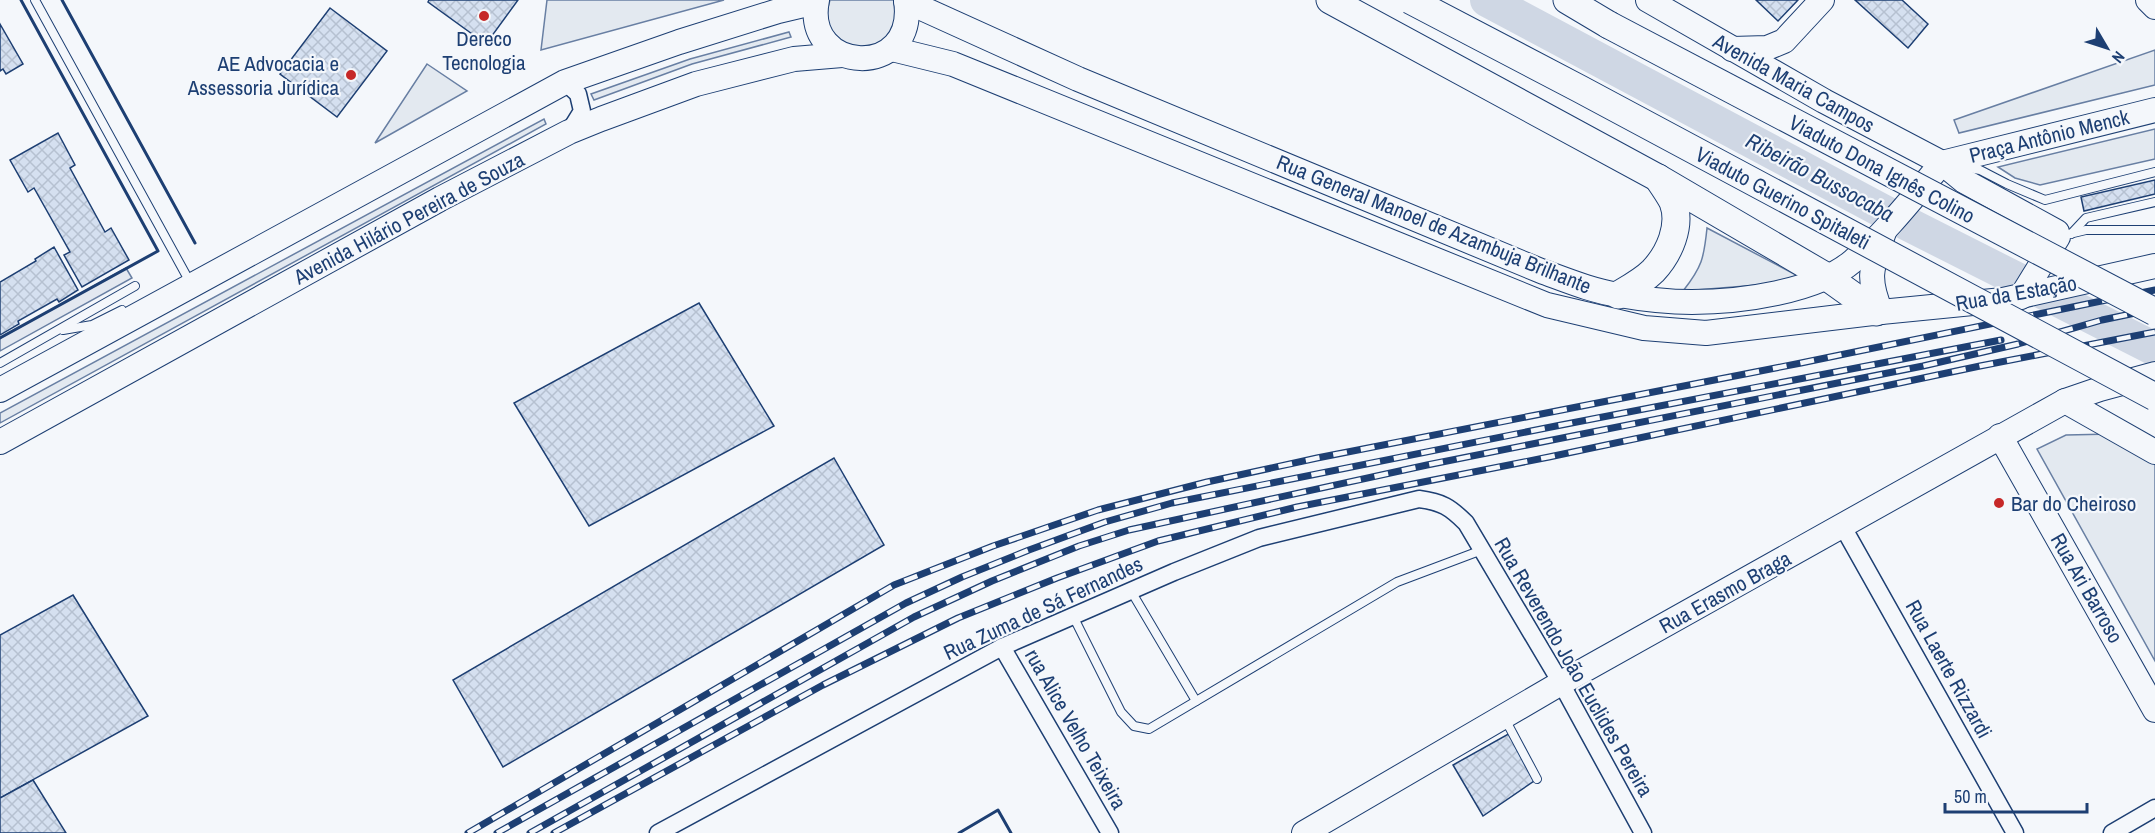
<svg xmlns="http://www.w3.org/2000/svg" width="2155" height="833" font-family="'Archivo Narrow',sans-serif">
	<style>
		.green { fill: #e3e9f0; stroke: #687fa3; stroke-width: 1.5 }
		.parking { fill: #e3e8f0; stroke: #687fa3; stroke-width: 1.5 }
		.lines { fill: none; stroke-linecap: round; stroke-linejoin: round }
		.river { stroke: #cfd7e4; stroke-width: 34 }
		.building { fill: url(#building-cross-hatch); stroke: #1d3f73; stroke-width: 1.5 }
		.lane-casing { stroke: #1d3f73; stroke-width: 10 }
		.street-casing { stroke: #1d3f73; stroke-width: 19 }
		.secondary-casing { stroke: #1d3f73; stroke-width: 26 }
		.primary-casing { stroke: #1d3f73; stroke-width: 29 }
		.lane { stroke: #f4f7fb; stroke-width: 8 }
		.street { stroke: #f4f7fb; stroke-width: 16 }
		.secondary { stroke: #f4f7fb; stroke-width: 24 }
		.primary { stroke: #f4f7fb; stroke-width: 27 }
		.rail-casing { stroke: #1d3f73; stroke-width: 7 }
		.rail { stroke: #f4f7fb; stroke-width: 4.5; stroke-dasharray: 14; stroke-linecap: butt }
		.primary-bridge-casing { stroke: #1d3f73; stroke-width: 29; stroke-linecap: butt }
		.primary-bridge { stroke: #f4f7fb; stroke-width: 27 }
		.wall { stroke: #1d3f73; stroke-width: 3 }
		.poi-dot { fill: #c62828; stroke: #f4f7fb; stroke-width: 2 }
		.labels { text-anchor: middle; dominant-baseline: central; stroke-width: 4.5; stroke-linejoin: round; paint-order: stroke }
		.poi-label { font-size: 21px; fill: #1d3f73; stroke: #f4f7fb }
		.street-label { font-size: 21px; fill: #1d3f73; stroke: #f4f7fb }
		.water-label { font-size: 22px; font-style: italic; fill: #1d3f73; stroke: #f4f7fb }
	</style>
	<defs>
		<pattern id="building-cross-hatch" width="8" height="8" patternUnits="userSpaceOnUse" patternTransform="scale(1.5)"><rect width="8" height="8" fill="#d5e0f0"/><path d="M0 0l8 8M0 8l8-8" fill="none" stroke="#b6c1d1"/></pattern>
	</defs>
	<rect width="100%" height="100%" fill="#f4f7fb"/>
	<g class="green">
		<path d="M547,0H724L541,50Z"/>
		<path d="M830,0H894L896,26L882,44L848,48C832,34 822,23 830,0Z"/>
		<path d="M789,32L791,37L692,64L594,100L591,94L690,59Z"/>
		<path d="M2155,50V85L1959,133L1954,120Z"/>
		<path d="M427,64L467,91L375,143Z"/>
		<path d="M544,119L546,124L0,423V413Z"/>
		<path d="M2155,129V159L2040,185L2015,178L1998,167Z"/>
		<path d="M1707,228L1798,276L1782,283L1683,291C1702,267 1704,258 1707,228Z"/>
		<path d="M2112,434L2155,458V661L2037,449L2066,435Z"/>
	</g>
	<path class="parking" d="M126,268L132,278L0,351V338Z"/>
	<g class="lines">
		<path class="river" d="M1487,0L1890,215L2155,349"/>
	</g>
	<g class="building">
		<path d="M429,0H518L486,44L428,2Z"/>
		<path d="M1756,0H1798L1778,21Z"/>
		<path d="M1855,0H1902L1928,24L1908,48Z"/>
		<path d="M330,8L387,51L337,117L280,74Z"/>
		<path d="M0,24L23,64L6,74L3,69L0,71Z"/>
		<path d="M58,133L75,165L70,168L105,232L111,228L129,260L82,287L64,255L70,252L34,188L28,192L10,160Z"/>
		<path d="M2155,180V194L2084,211L2081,197Z"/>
		<path d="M54,247L78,290L59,302L57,299L18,321L19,324L0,335V282L36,261L35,259Z"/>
		<path d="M699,303L774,426L589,526L514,403Z"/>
		<path d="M834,458L884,545L503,767L453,680Z"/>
		<path d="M73,595L148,716L0,798V635Z"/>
		<path d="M1512,732L1537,779L1483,816L1453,765Z"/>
		<path d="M33,780L66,833H0V798Z"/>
	</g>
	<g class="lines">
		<g class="lane-casing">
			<g id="lane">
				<path d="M35,0L191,284"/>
				<path d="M1959,166L1980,170L2007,184L2045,200L2155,172"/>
				<path d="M2071,234L2086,218L2155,202"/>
				<path d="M2061,236L2086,230H2155"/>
				<path d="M63,330L92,325L122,310"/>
				<path d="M0,363L135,286"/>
				<path d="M1131,591L1196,701"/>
				<path d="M1073,616L1121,712L1134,726L1149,729L1397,582L1482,550"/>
				<path d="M1505,719L1537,779"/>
			</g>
		</g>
		<g class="street-casing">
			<g id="street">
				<path d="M565,82L578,94L582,111L569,132"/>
				<path d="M1843,527L2015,833"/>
				<path d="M1002,647L1110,833"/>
				<path d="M658,833L1002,647L1174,572L1259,538L1419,499C1442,502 1450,507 1466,523L1561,683L1643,833"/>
				<path d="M2112,833L2155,808"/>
			</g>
		</g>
		<g class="secondary-casing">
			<g id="secondary">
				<path d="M817,0C802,74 918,81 906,0"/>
				<path d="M1648,0L1824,101L1942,163L1964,181L2057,232L2058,237L2021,297"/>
				<path d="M2148,0L2155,7"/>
				<path d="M906,1L1078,79L1541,271C1566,280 1592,291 1619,295C1642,299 1669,302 1692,302C1739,302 1817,292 1853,261C1886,232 1914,196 1942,163"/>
				<path d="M892,49L953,64L1547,305L1644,328L1706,333L1881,312L2003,300L2155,266"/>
				<path d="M1732,49L1767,48L1784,41L1822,0"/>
				<path d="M1942,163L2155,110"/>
				<path d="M1881,312C1866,276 1872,267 1884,232"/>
				<path d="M0,390L565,82L679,42L778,11L816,2"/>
				<path d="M2065,401L2155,452"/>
				<path d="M2000,436L2155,710"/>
				<path d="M0,442L440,199L569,132L601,119L696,84L794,59L842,55"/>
				<path d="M1304,833L1561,683L2065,401L2100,389L2155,374"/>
			</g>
		</g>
		<g class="primary-casing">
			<g id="primary">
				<path d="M1330,0L1658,178L1827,277L1876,312"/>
				<path d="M1567,0L1609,25"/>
				<path d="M1618,295C1630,288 1643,281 1653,271C1669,254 1682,226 1673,202C1669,194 1663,186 1658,178"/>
			</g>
		</g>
		<use href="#lane" class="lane"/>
		<use href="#street" class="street"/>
		<use href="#secondary" class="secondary"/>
		<use href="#primary" class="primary"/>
		<g class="rail-casing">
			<g id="rail">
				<path d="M468,833L894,585L993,546L1098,510L1207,482L1317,458L1801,363L2155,290"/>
				<path d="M497,833L906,603L962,577L1029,550L1105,522L1172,503L1556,426L2001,340"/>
				<path d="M530,833L914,617L992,581L1079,546L1129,530L1427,465L1923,366L2018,344L2102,320L2155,309"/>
				<path d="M554,833L823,685L958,618L1057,578L1158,541L1297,507L1549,457L1980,366L2155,332"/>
			</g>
		</g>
		<use href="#rail" class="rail"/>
		<g class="primary-bridge-casing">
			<g id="primary-bridge">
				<path d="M1410,0L1580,89L2155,397"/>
				<path d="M1609,25L2155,312"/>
			</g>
		</g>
		<use href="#primary-bridge" class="primary-bridge"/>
		<g class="wall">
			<path d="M62,0L195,243"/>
			<path d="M0,338L158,251L21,0"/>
			<path d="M959,833L998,810L1011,833"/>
		</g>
	</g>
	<g class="poi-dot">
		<circle cx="484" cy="16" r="6"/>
		<circle cx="351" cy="75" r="6"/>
		<circle cx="1999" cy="503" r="6"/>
	</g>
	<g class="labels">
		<g class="poi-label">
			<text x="484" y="38">Dereco<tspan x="484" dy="24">Tecnologia</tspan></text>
			<text x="339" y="63" text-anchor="end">AE Advocacia e<tspan x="339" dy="24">Assessoria Jurídica</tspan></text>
			<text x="2011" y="503" text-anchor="start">Bar do Cheiroso</text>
		</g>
		<g class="street-label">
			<text transform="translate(1794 83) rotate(29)">Avenida Maria Campos</text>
			<text transform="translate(2049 136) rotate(-14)">Praça Antônio Menck</text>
			<text transform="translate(1882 169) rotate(28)">Viaduto Dona Ignês Colino</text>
			<text transform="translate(1783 198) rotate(28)">Viaduto Guerino Spitaleti</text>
			<text transform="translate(409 218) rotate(-28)">Avenida Hilário Pereira de Souza</text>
			<text transform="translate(1434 224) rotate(22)">Rua General Manoel de Azambuja Brilhante</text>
			<text transform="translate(2016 293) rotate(-10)">Rua da Estação</text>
			<text transform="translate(2087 588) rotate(60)">Rua Ari Barroso</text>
			<text transform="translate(1725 592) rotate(-29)">Rua Erasmo Braga</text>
			<text transform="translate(1043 608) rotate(-25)">Rua Zuma de Sá Fernandes</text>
			<text transform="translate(1574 667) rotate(60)">Rua Reverendo João Euclides Pereira</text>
			<text transform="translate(1949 669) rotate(61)">Rua Laerte Rizzardi</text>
			<text transform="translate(1076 729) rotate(60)">rua Alice Velho Teixeira</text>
		</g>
		<g class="water-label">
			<text transform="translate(1820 177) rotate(28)">Ribeirão Bussocaba</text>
		</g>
	</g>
	<g transform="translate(2107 48) rotate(129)" stroke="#f4f7fb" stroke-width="4.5" paint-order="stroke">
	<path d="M0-4.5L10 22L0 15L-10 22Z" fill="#1d3f73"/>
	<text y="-9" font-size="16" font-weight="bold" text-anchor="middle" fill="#1d3f73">N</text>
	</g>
	<path d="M1945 803v9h142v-9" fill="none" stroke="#1d3f73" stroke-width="3"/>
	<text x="1954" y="803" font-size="18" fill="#1d3f73" stroke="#f4f7fb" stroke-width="4.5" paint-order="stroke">50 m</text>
</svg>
